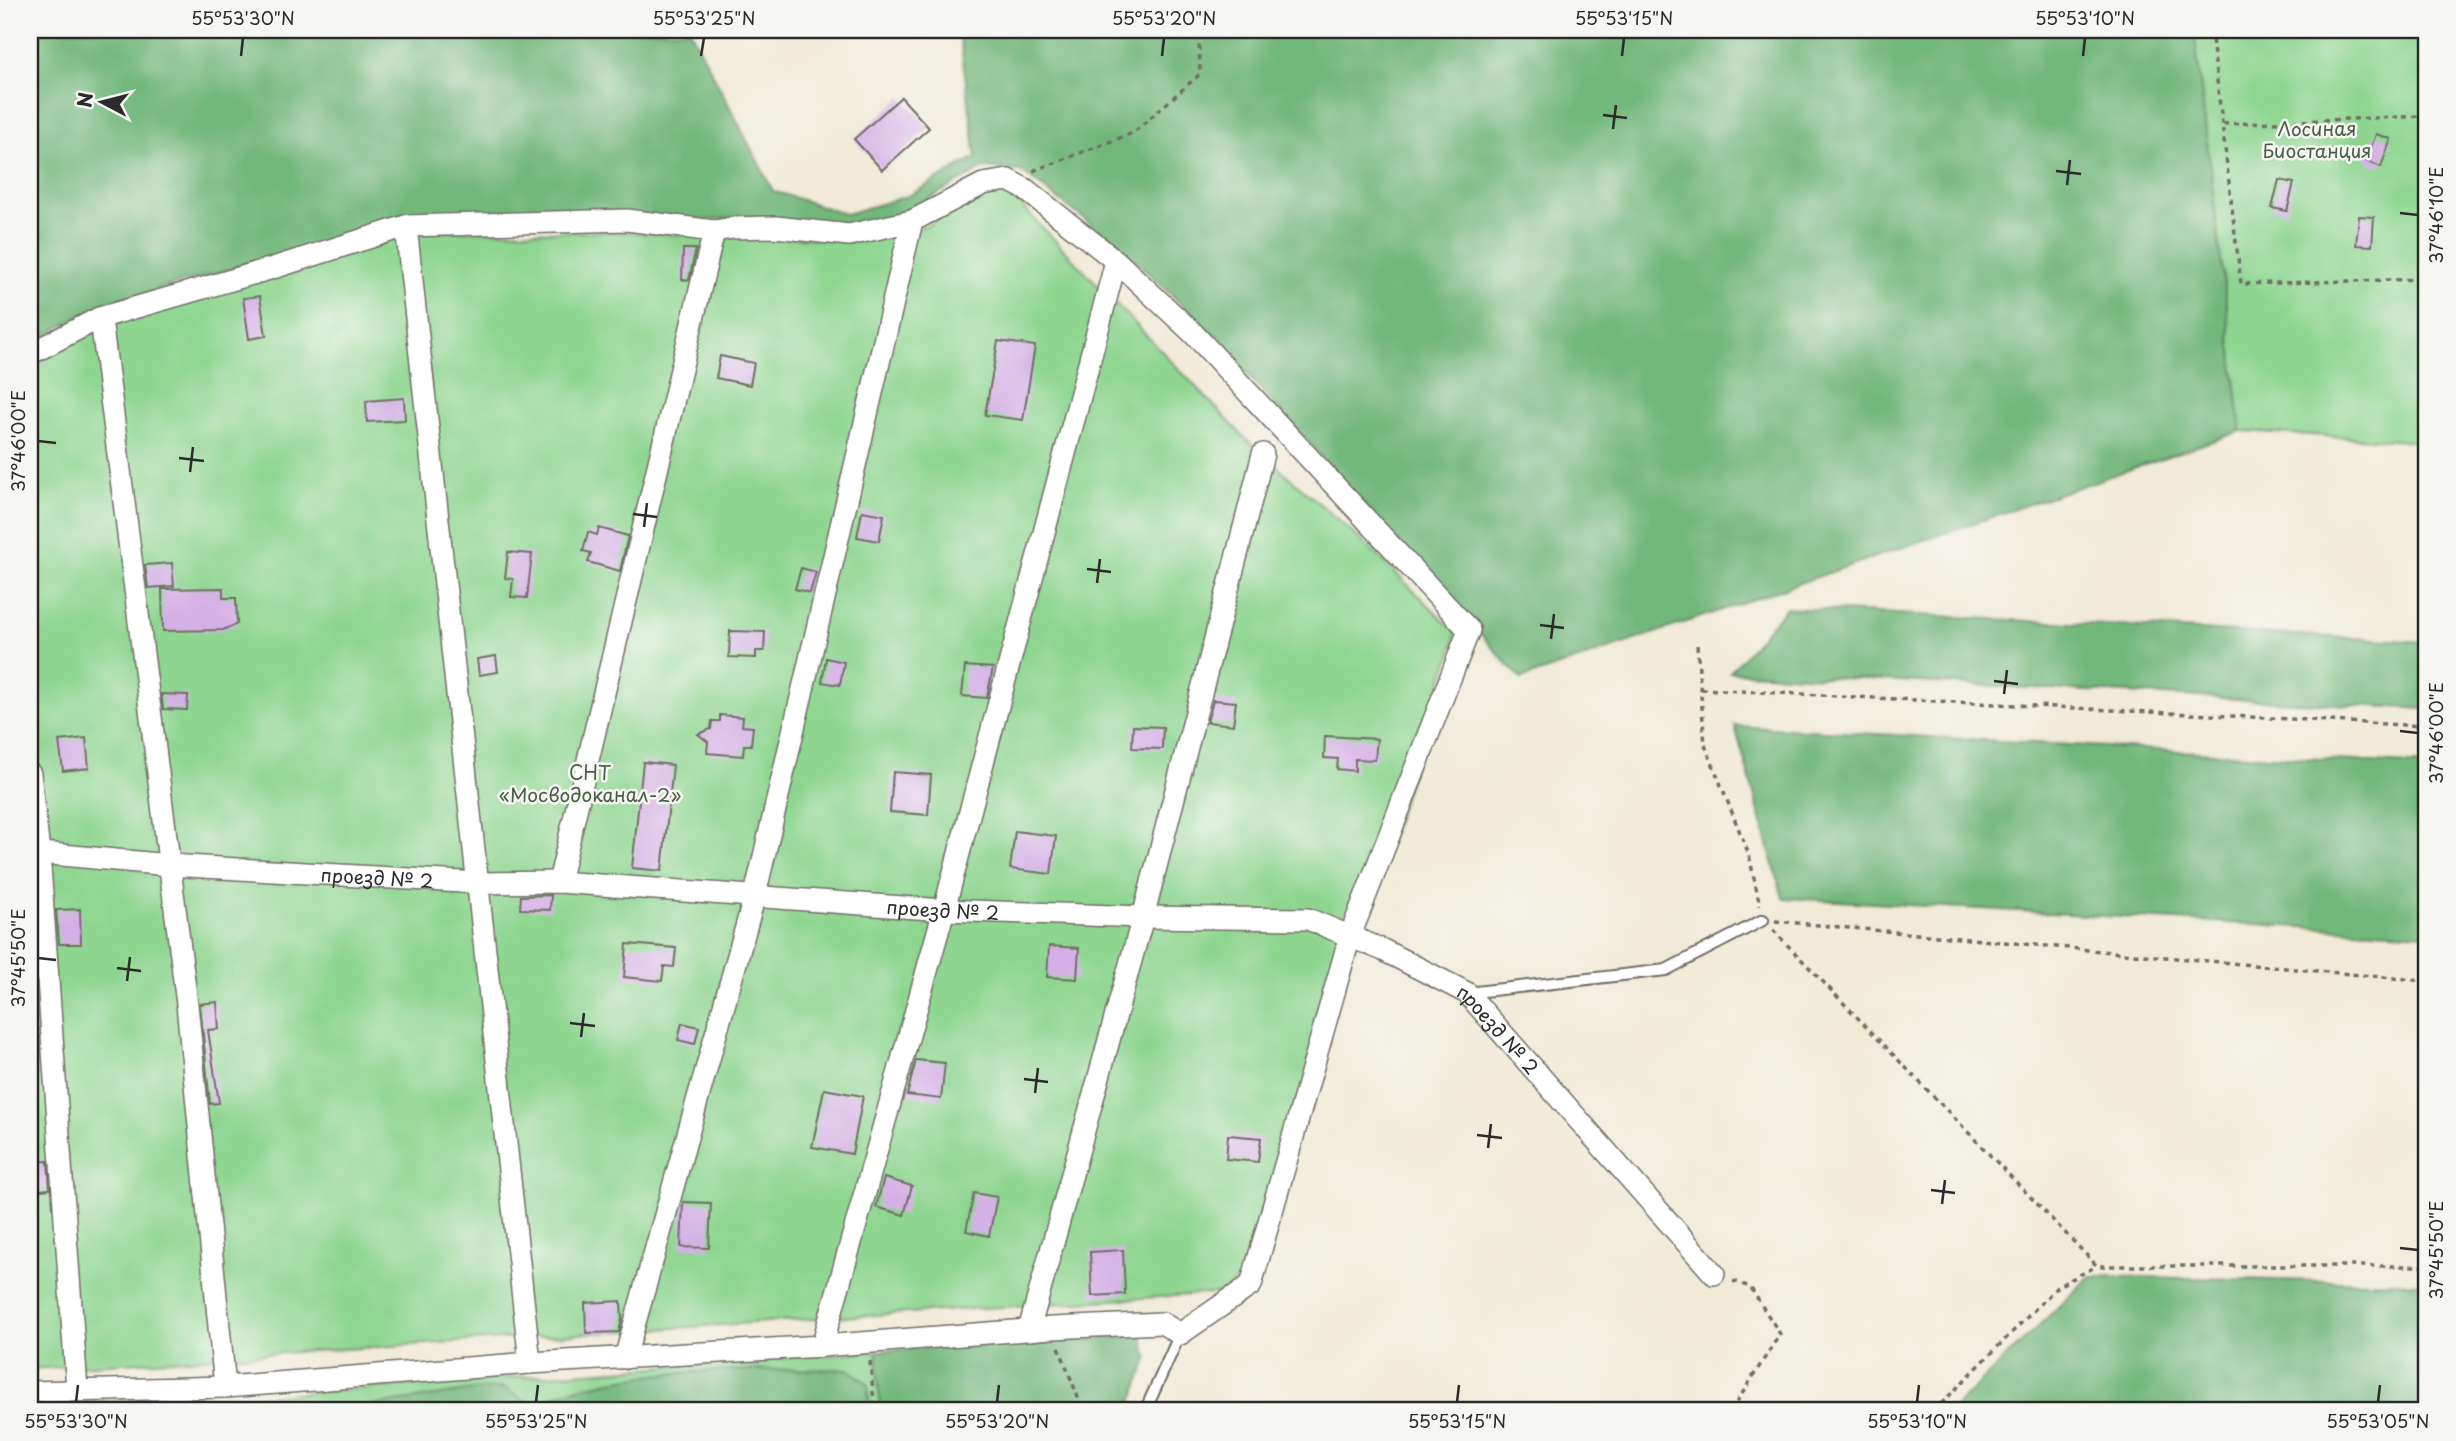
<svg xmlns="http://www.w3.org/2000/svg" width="2456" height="1441" font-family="'Playpen Sans',sans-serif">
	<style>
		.green { fill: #8ed690; stroke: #5c805e; stroke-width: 2 }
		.forest { fill: #72b77a; stroke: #4e7152; stroke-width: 2 }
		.building { fill: #d5b0e6 }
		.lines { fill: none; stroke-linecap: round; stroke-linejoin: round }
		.lane-casing { stroke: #706e67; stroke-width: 14 }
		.street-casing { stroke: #706e67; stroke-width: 24 }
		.path { stroke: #706e67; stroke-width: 3.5; stroke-dasharray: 5 5; stroke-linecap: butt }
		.lane { stroke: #fff; stroke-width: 10 }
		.street { stroke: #fff; stroke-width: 21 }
		.ticks { fill: none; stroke: #2b2b2b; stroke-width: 2.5 }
		.labels { text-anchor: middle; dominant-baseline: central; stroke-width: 5; stroke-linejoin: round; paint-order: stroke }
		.park-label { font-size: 19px; fill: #495e49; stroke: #f6f6f2 }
		.street-label { font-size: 19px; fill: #2b2b2b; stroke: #f6f6f2 }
		.neatline { fill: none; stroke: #2b2b2b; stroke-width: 2.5 }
		.ticks-label { font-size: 18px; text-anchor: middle; fill: #2b2b2b }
	</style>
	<rect width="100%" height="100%" fill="#f6f6f2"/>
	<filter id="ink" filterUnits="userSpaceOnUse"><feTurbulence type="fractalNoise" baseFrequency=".0143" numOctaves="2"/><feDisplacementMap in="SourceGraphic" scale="14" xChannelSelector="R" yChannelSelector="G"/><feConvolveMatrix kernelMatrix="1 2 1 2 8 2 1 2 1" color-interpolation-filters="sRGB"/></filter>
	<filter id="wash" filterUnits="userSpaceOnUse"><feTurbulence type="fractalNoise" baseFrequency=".00686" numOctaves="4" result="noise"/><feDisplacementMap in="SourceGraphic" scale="28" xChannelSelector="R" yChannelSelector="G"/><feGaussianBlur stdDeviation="1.57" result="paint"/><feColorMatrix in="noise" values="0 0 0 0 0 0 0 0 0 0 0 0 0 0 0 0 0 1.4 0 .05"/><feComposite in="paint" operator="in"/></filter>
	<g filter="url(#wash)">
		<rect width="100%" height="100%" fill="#f1ead7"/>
		<g class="green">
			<path d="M2194,30H2426V442L2241,431Z"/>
			<path d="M985,191H1002L1018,202L1247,440L1370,548L1456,632L1452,652L1245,1274L1222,1293L30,1369V366L79,337L102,327L407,231L629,232L725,237L743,233L853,242L928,225Z"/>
			<path d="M877,1351L880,1411H869L868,1384L848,1369C754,1372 642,1365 553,1396L547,1411H30V1401L219,1399Z"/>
		</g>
		<g class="forest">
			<path d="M30,30H690L773,191L846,214L908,196L976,157L959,30H2194L2241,431L1521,679L1203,325L1121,247L1021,171L984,168L912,208L883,221L848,228L733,218L705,220L557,209L405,220L102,305L30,343Z"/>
			<path d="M1786,608L2426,642V709L1730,672Z"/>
			<path d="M1735,726L2426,765V934L1783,898Z"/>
			<path d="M2090,1276L2426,1283V1411H1951Z"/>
			<path d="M1142,1336L1148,1357L1129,1411H880L877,1351Z"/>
			<path d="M848,1369L868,1384L869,1411H547L553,1396C642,1365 754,1371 848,1369Z"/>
			<path d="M504,1388L527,1402L525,1411H337L480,1389Z"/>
		</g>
		<g id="blocks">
			<g class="building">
				<path d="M901,97L929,128L882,170L854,139Z"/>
				<path d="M2376,134L2391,139L2381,167L2366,161Z"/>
				<path d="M2279,180L2294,183L2287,211L2272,208Z"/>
				<path d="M2359,216L2374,217L2372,246L2356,245Z"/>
				<path d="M683,249H696L689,280H682Z"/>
				<path d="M260,296L266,336L249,339L243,298Z"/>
				<path d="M998,341L1035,346L1023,420L985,415Z"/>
				<path d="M720,356L754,363L750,385L716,378Z"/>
				<path d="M404,398L405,420L367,422L366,401Z"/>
				<path d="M862,511L884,515L879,541L857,537Z"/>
				<path d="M599,528L628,536L620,571L588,562L591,553L583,551L588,532L597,535Z"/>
				<path d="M508,552L532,554L527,598L511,597L513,579L505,578Z"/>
				<path d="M172,563L174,586L148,588L145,565Z"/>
				<path d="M801,568L816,572L810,593L795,589Z"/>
				<path d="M223,588V598H236L237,624L223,630L163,631L162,589Z"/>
				<path d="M730,631L765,632L764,651H756V658L729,657Z"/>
				<path d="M496,656L498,672L479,675L477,659Z"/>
				<path d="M826,658L844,662L840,685L822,682Z"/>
				<path d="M965,666L993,668L987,698L962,696Z"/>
				<path d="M161,694L188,695L187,710L163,709Z"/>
				<path d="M1213,700L1236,702L1233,725L1207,722Z"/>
				<path d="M720,715L743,717L742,726L753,727L751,745H744L743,756L707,753L708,742L698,734L711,729L712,721H720Z"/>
				<path d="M1133,726L1163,727L1162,749L1132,748Z"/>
				<path d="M1325,736L1377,739L1375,760L1355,759V771L1337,769L1338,759L1324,758Z"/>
				<path d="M86,738L89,768L63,771L59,741Z"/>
				<path d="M643,762L673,765L662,871L632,868Z"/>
				<path d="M893,772L931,775L928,815L890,812Z"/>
				<path d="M1015,831L1056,836L1051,874L1010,869Z"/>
				<path d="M551,895L550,910L520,909L521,896Z"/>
				<path d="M80,909L81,944H59L56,910Z"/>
				<path d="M627,944L676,948L674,967L664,966L662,981L624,977Z"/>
				<path d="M1049,946L1079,948L1077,979L1047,977Z"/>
				<path d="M217,1002L219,1029L208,1030L219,1103L210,1104L200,1004Z"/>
				<path d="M682,1023L699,1027L695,1044L678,1040Z"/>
				<path d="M916,1060L945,1063L941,1099L907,1095Z"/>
				<path d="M824,1089L863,1096L852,1154L812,1147Z"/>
				<path d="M1228,1135L1261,1138L1258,1162L1226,1159Z"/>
				<path d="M48,1161L50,1189L30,1191V1162Z"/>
				<path d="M884,1178L912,1186L904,1215L876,1207Z"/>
				<path d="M974,1193L997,1197L989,1236L966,1231Z"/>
				<path d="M683,1202L711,1203L709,1248L681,1247Z"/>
				<path d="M1123,1250L1125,1294L1092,1296L1090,1252Z"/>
				<path d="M621,1301L622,1319L619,1332L586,1333L585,1303Z"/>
			</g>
		</g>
	</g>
	<g filter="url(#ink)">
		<use href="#blocks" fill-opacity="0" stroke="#706e67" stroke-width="2"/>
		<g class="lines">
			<g class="lane-casing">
				<g id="lane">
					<path d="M1467,993L1666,970L1763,920"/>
					<path d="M1145,1411L1180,1334"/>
				</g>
			</g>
			<g class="street-casing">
				<g id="street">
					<path d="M406,226L530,1363"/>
					<path d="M102,327L187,1004L225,1387"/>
					<path d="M30,354L99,318L273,268L406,226L627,220L714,231L733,228L776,227L849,235L912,221L983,184L1008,180L1025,189L1116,261L1193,333L1469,630L1350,936L1251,1285L1180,1334L1162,1323L1052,1328L822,1346L530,1363L225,1387L30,1392"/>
					<path d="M30,774L39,852L77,1390"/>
					<path id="s1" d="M30,852L169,865L479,883L559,882L944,910L1143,917L1308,919L1383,950L1467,993L1714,1274"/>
					<path d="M559,882L714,231"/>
					<path d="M1029,1330L1143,917L1263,454"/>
					<path d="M822,1346L944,910L1116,261"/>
					<path d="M625,1358L755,895L912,221"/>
				</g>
			</g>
			<g class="path">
				<path d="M2211,30L2241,284L2426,279"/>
				<path d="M2223,124L2426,116"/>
				<path d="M1033,171L1133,133L1200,74L1199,39"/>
				<path d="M1697,645L1705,745L1749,855L1760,906"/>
				<path d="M1701,689L2426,726"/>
				<path d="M1775,921L2426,981"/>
				<path d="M1773,930L2097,1266H2426"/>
				<path d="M1059,1347L1083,1411"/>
				<path d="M870,1361L875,1411"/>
				<path d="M1731,1411L1780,1334L1750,1287L1733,1281"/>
				<path d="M1934,1411L2058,1286L2097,1266"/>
			</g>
			<use href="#lane" class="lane"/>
			<use href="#street" class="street"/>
		</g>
	</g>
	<path class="ticks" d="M241,56L243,38M701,56L704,38M1162,56L1164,38M1622,56L1624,38M2083,56L2085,38M1603,115L1627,118M1613,129L1616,105M2056,171L2081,174M2067,185L2070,160M2400,213L2418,215M38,441L56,443M179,458L204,461M190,472L193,447M633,514L657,517M644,527L647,503M1087,569L1111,572M1097,583L1100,559M1540,625L1564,628M1551,639L1554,614M1994,681L2018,684M2004,694L2007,670M2400,731L2418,733M38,958L56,960M117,968L141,971M127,981L130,957M570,1023L595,1026M581,1037L584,1013M1024,1079L1048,1082M1035,1093L1038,1068M1477,1135L1502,1138M1488,1148L1491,1124M1931,1190L1955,1193M1942,1204L1945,1180M2400,1248L2418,1250M76,1402L78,1385M536,1402L538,1385M997,1402L999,1385M1457,1402L1459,1385M1917,1402L1919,1385M2378,1402L2380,1385"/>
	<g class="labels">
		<g class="park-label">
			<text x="2317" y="128">Лосиная<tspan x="2317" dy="22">Биостанция</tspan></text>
			<text x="590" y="772">СНТ<tspan x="590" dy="22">«Мосводоканал-2»</tspan></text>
		</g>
		<g class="street-label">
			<text stroke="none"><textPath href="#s1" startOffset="348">проезд № 2</textPath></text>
			<text stroke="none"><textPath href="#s1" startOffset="915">проезд № 2</textPath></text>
			<text stroke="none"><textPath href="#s1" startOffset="1503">проезд № 2</textPath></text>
		</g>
	</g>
	<rect width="2456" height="1441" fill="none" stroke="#f6f6f2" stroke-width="77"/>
	<g transform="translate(102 102) rotate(277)" stroke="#f6f6f2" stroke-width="5" paint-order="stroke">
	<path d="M0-5L12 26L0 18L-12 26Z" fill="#2b2b2b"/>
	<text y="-10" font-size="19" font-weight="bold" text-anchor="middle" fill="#2b2b2b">N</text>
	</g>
	<rect x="38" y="38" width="2380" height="1364" class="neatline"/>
	<g class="ticks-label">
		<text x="243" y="25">55°53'30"N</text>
		<text x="704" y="25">55°53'25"N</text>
		<text x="1164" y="25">55°53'20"N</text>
		<text x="1624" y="25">55°53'15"N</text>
		<text x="2085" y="25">55°53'10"N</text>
		<text transform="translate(2437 215) rotate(-90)" y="6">37°46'10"E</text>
		<text transform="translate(19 441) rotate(-90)" y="6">37°46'00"E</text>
		<text transform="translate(2437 733) rotate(-90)" y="6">37°46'00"E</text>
		<text transform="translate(19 958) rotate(-90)" y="6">37°45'50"E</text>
		<text transform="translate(2437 1250) rotate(-90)" y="6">37°45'50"E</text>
		<text x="76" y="1428">55°53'30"N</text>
		<text x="536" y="1428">55°53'25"N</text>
		<text x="997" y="1428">55°53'20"N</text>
		<text x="1457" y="1428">55°53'15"N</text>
		<text x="1917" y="1428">55°53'10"N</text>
		<text x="2378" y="1428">55°53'05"N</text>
	</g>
</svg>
